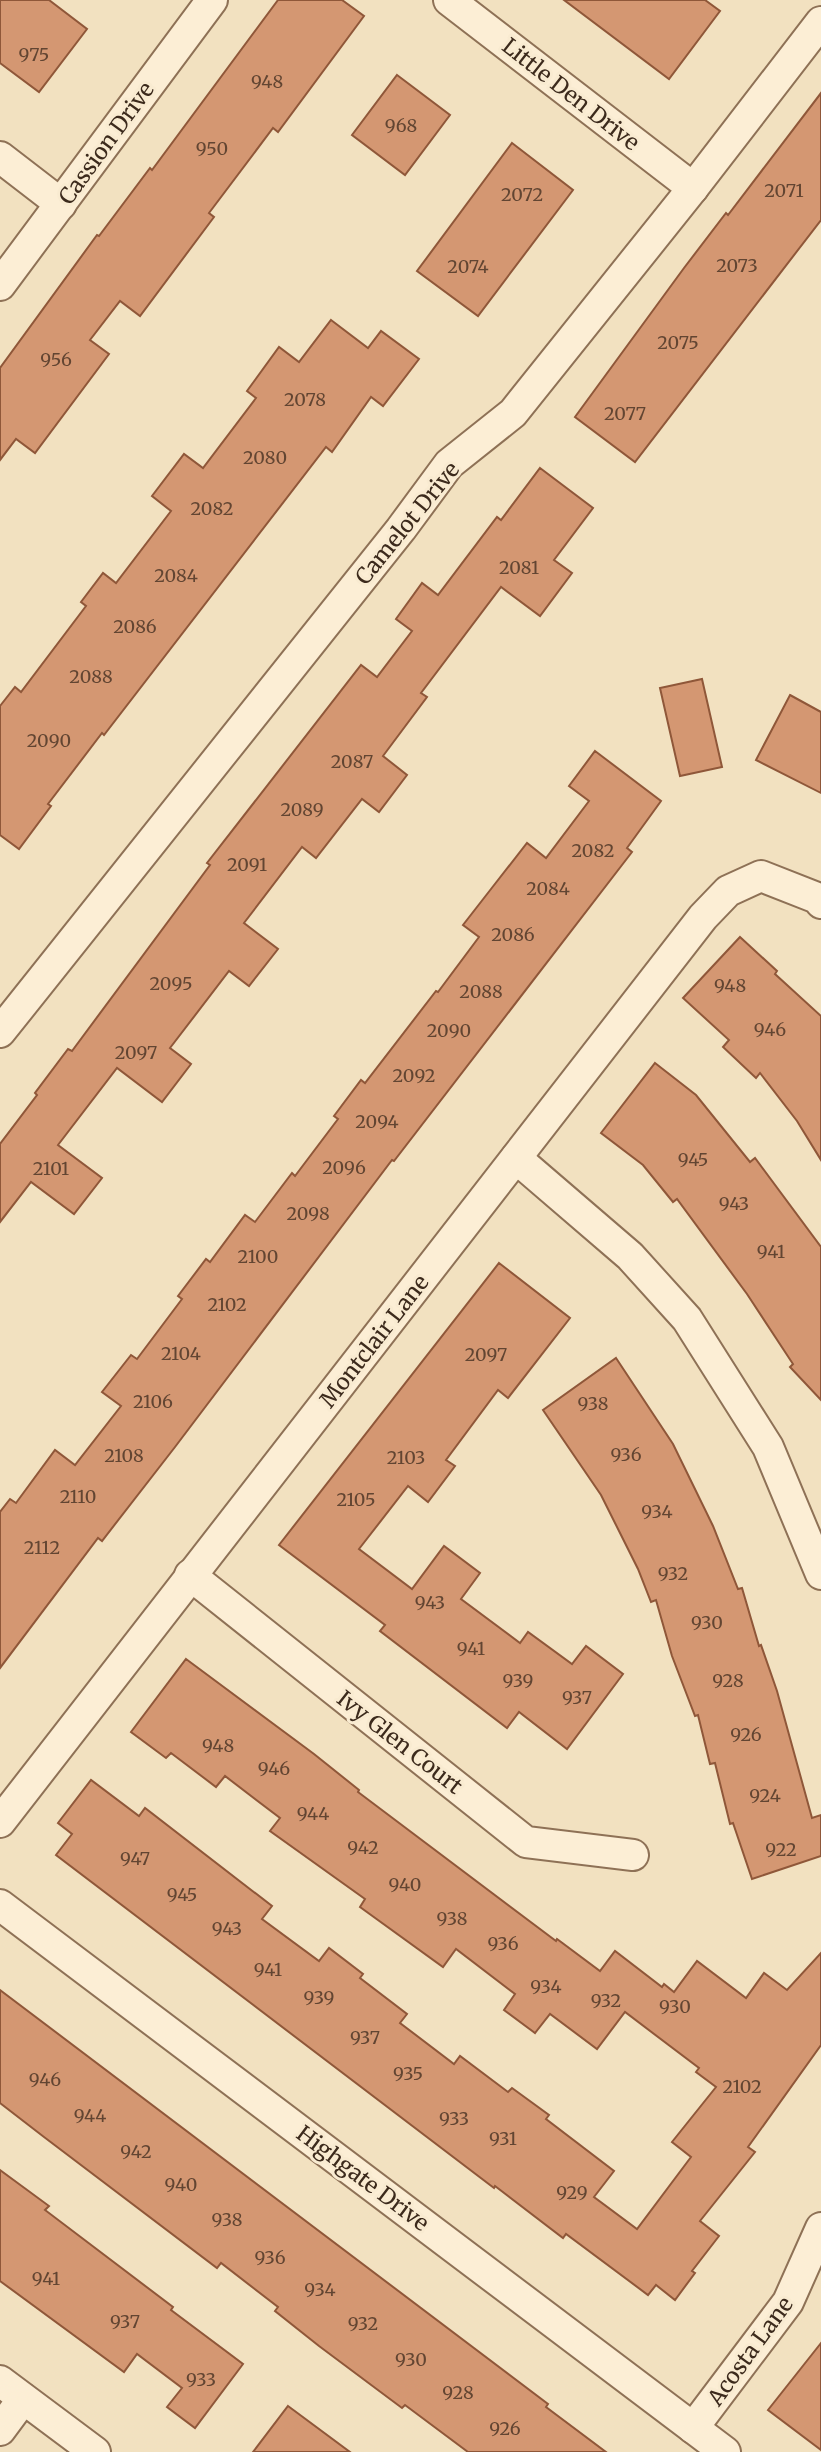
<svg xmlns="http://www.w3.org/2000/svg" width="821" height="2452" font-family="Merriweather,serif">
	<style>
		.building { fill: #d49772; stroke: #8f5739; stroke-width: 2 }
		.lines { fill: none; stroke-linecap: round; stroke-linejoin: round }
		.street-casing { stroke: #8e7156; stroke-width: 34 }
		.street { stroke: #fceed5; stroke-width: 30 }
		.labels { text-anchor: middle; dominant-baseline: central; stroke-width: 6; stroke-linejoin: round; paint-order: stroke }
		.number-label { font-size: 18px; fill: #624532 }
		.street-label { font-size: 22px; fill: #3c2a1c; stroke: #f9ebd1 }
	</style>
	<rect width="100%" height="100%" fill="#f2e1c0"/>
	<g class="building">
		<path d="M0,0H49L87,29L39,92L0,63Z"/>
		<path d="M278,0H342L364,16L278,132L273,128L209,213L214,217L140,316L120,301L90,340L109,354L35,453L16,439L0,460V368L97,235L99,236L150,168L152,170Z"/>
		<path d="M564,0H705L720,11L669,79Z"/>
		<path d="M397,75L450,115L405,175L352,135Z"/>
		<path d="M821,93V220L635,462L575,417L684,268L726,213L728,215Z"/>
		<path d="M512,143L573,190L478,316L417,271Z"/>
		<path d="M331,320L368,348L381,331L419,359L383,406L371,397L332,452L326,447L104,735L102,733L48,804L51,806L19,849L0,835V706L15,687L21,692L86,606L81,602L103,573L116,583L171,511L152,496L184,454L203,468L256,398L247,391L279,347L299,362Z"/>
		<path d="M540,468L593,508L554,560L572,573L540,616L501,587L421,693L427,697L383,756L407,775L379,812L362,799L316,858L302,847L244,923L278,949L249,986L229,971L170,1048L191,1064L162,1102L117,1068L58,1145L102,1178L74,1214L31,1182L0,1222V1144L37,1095L35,1093L68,1049L72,1051L210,865L207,863L361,665L377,677L412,631L396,619L422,583L438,595L497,517L501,520Z"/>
		<path d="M702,679L722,767L680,776L660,688Z"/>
		<path d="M790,695L821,712V793L756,760Z"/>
		<path d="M595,751L661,801L627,848L632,852L394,1161L392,1160L175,1447L102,1541L98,1538L0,1668V1512L10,1499L16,1503L55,1450L75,1465L121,1406L102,1392L131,1355L137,1359L182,1299L178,1296L206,1259L210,1262L245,1215L255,1222L292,1173L295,1176L338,1119L334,1116L361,1080L365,1083L436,991L438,992L479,937L463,925L491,889L527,843L546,858L589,801L569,786Z"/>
		<path d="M740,937L777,971L775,974L821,1016V1160L797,1121L760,1073L756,1078L723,1047L729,1040L683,998Z"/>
		<path d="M655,1063L696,1095L750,1162L755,1158L821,1247V1400L790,1367L793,1364L747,1294L677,1199L673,1202L643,1165L601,1133Z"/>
		<path d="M499,1263L570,1318L508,1398L498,1390L446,1460L455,1466L428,1502L408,1486L359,1549L412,1589L444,1546L480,1573L461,1599L520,1643L528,1632L572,1664L586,1646L623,1674L567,1749L519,1712L507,1728L380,1631L385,1625L279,1545Z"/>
		<path d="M616,1358L673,1444L713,1526L738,1589L742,1588L759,1646L761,1645L777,1691L812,1818L821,1815V1856L752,1879L733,1823L730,1824L715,1763L710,1764L698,1715L695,1716L672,1656L656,1600L651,1602L638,1569L601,1495L543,1410Z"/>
		<path d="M186,1659L314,1754L359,1790L358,1792L556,1941L557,1939L600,1971L615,1951L662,1987L664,1984L674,1992L697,1961L746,1998L764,1973L787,1990L821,1953V2045L748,2147L755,2152L700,2221L719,2236L692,2271L695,2273L675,2300L656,2285L648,2295L566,2234L563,2238L495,2186L494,2188L56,1855L72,1834L58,1823L91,1780L139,1816L145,1808L272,1906L262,1919L319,1961L329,1948L363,1974L360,1978L407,2014L400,2023L454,2064L460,2056L508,2092L512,2088L549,2115L546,2119L614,2171L594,2197L637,2229L691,2157L672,2142L716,2087L696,2072L699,2068L625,2012L597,2049L550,2014L535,2033L504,2010L515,1994L456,1949L443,1967L360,1907L365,1899L270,1831L280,1818L225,1776L216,1787L171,1753L166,1758L131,1732Z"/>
		<path d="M0,1990L548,2404L546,2407L606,2452H468L405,2405L402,2408L319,2346L275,2311L278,2307L221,2263L217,2268L44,2137L0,2103Z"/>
		<path d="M0,2170L49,2206L45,2210L173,2307L171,2310L243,2364L195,2428L167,2407L182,2388L137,2354L124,2372L0,2281Z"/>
		<path d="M821,2343V2450L768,2410Z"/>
		<path d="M288,2406L350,2452H253Z"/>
	</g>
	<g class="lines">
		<g class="street-casing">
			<g id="street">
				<path d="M449,0L693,188"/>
				<path d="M0,157L61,204"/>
				<path d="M0,285L212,0"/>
				<path d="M0,1032L401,529L449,464L513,413L693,188L821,22"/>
				<path d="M516,1158L630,1256L687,1319L768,1447L821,1574"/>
				<path d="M190,1575L526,1842L633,1855"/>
				<path d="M0,1822L703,917L728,891L761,876L817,898L821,903"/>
				<path d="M0,1905L725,2452"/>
				<path d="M0,2381L95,2452"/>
				<path d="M693,2428L788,2302L821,2228"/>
				<path d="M0,2430L23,2399"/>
			</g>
		</g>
		<use href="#street" class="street"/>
	</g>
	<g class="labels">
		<g class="number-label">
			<text x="34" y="54">975</text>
			<text x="267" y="81">948</text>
			<text x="401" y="125">968</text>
			<text x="212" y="148">950</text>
			<text x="784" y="190">2071</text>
			<text x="522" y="194">2072</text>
			<text x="737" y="265">2073</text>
			<text x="468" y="266">2074</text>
			<text x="678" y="342">2075</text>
			<text x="56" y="359">956</text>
			<text x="305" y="399">2078</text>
			<text x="625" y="413">2077</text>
			<text x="265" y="457">2080</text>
			<text x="212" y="508">2082</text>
			<text x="519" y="567">2081</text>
			<text x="176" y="575">2084</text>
			<text x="135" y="626">2086</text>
			<text x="91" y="676">2088</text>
			<text x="49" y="740">2090</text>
			<text x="352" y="761">2087</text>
			<text x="302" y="809">2089</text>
			<text x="593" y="850">2082</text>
			<text x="247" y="864">2091</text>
			<text x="548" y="888">2084</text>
			<text x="513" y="934">2086</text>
			<text x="171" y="983">2095</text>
			<text x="730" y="985">948</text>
			<text x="481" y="991">2088</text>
			<text x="770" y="1029">946</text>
			<text x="449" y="1030">2090</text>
			<text x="136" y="1052">2097</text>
			<text x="414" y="1075">2092</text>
			<text x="377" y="1121">2094</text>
			<text x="693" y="1159">945</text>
			<text x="344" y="1167">2096</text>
			<text x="51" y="1168">2101</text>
			<text x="734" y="1203">943</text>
			<text x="308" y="1213">2098</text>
			<text x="771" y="1251">941</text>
			<text x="258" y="1256">2100</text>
			<text x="227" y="1304">2102</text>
			<text x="181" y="1353">2104</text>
			<text x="486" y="1354">2097</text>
			<text x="153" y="1401">2106</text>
			<text x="593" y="1403">938</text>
			<text x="626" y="1454">936</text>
			<text x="124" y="1455">2108</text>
			<text x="406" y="1457">2103</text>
			<text x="78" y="1496">2110</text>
			<text x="356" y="1499">2105</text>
			<text x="657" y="1511">934</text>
			<text x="42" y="1547">2112</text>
			<text x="673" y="1573">932</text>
			<text x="430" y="1602">943</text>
			<text x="707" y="1622">930</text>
			<text x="471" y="1648">941</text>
			<text x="518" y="1680">939</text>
			<text x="728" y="1680">928</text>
			<text x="577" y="1697">937</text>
			<text x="746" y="1734">926</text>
			<text x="218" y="1745">948</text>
			<text x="274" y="1768">946</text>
			<text x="765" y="1795">924</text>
			<text x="313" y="1813">944</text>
			<text x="363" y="1847">942</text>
			<text x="781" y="1849">922</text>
			<text x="135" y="1858">947</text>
			<text x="405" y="1884">940</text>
			<text x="182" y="1894">945</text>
			<text x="452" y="1918">938</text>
			<text x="227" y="1928">943</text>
			<text x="503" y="1943">936</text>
			<text x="268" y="1969">941</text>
			<text x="546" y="1986">934</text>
			<text x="319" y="1997">939</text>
			<text x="606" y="2000">932</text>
			<text x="675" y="2006">930</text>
			<text x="365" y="2037">937</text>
			<text x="408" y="2073">935</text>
			<text x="45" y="2079">946</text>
			<text x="742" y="2086">2102</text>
			<text x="90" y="2115">944</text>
			<text x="454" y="2118">933</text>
			<text x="503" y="2138">931</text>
			<text x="136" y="2151">942</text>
			<text x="181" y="2184">940</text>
			<text x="572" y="2192">929</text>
			<text x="227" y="2219">938</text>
			<text x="270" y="2257">936</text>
			<text x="46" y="2278">941</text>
			<text x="320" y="2289">934</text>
			<text x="125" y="2321">937</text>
			<text x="363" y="2323">932</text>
			<text x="411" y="2359">930</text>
			<text x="201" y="2379">933</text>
			<text x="458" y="2392">928</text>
			<text x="505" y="2428">926</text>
		</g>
		<g class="street-label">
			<text transform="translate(571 94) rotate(38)">Little Den Drive</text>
			<text transform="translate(106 143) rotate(-54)">Cassion Drive</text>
			<text transform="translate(407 523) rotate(-51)">Camelot Drive</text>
			<text transform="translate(374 1341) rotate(-52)">Montclair Lane</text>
			<text transform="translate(400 1742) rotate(38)">Ivy Glen Court</text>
			<text transform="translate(363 2178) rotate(37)">Highgate Drive</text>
			<text transform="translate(750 2351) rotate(-54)">Acosta Lane</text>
		</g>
	</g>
</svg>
